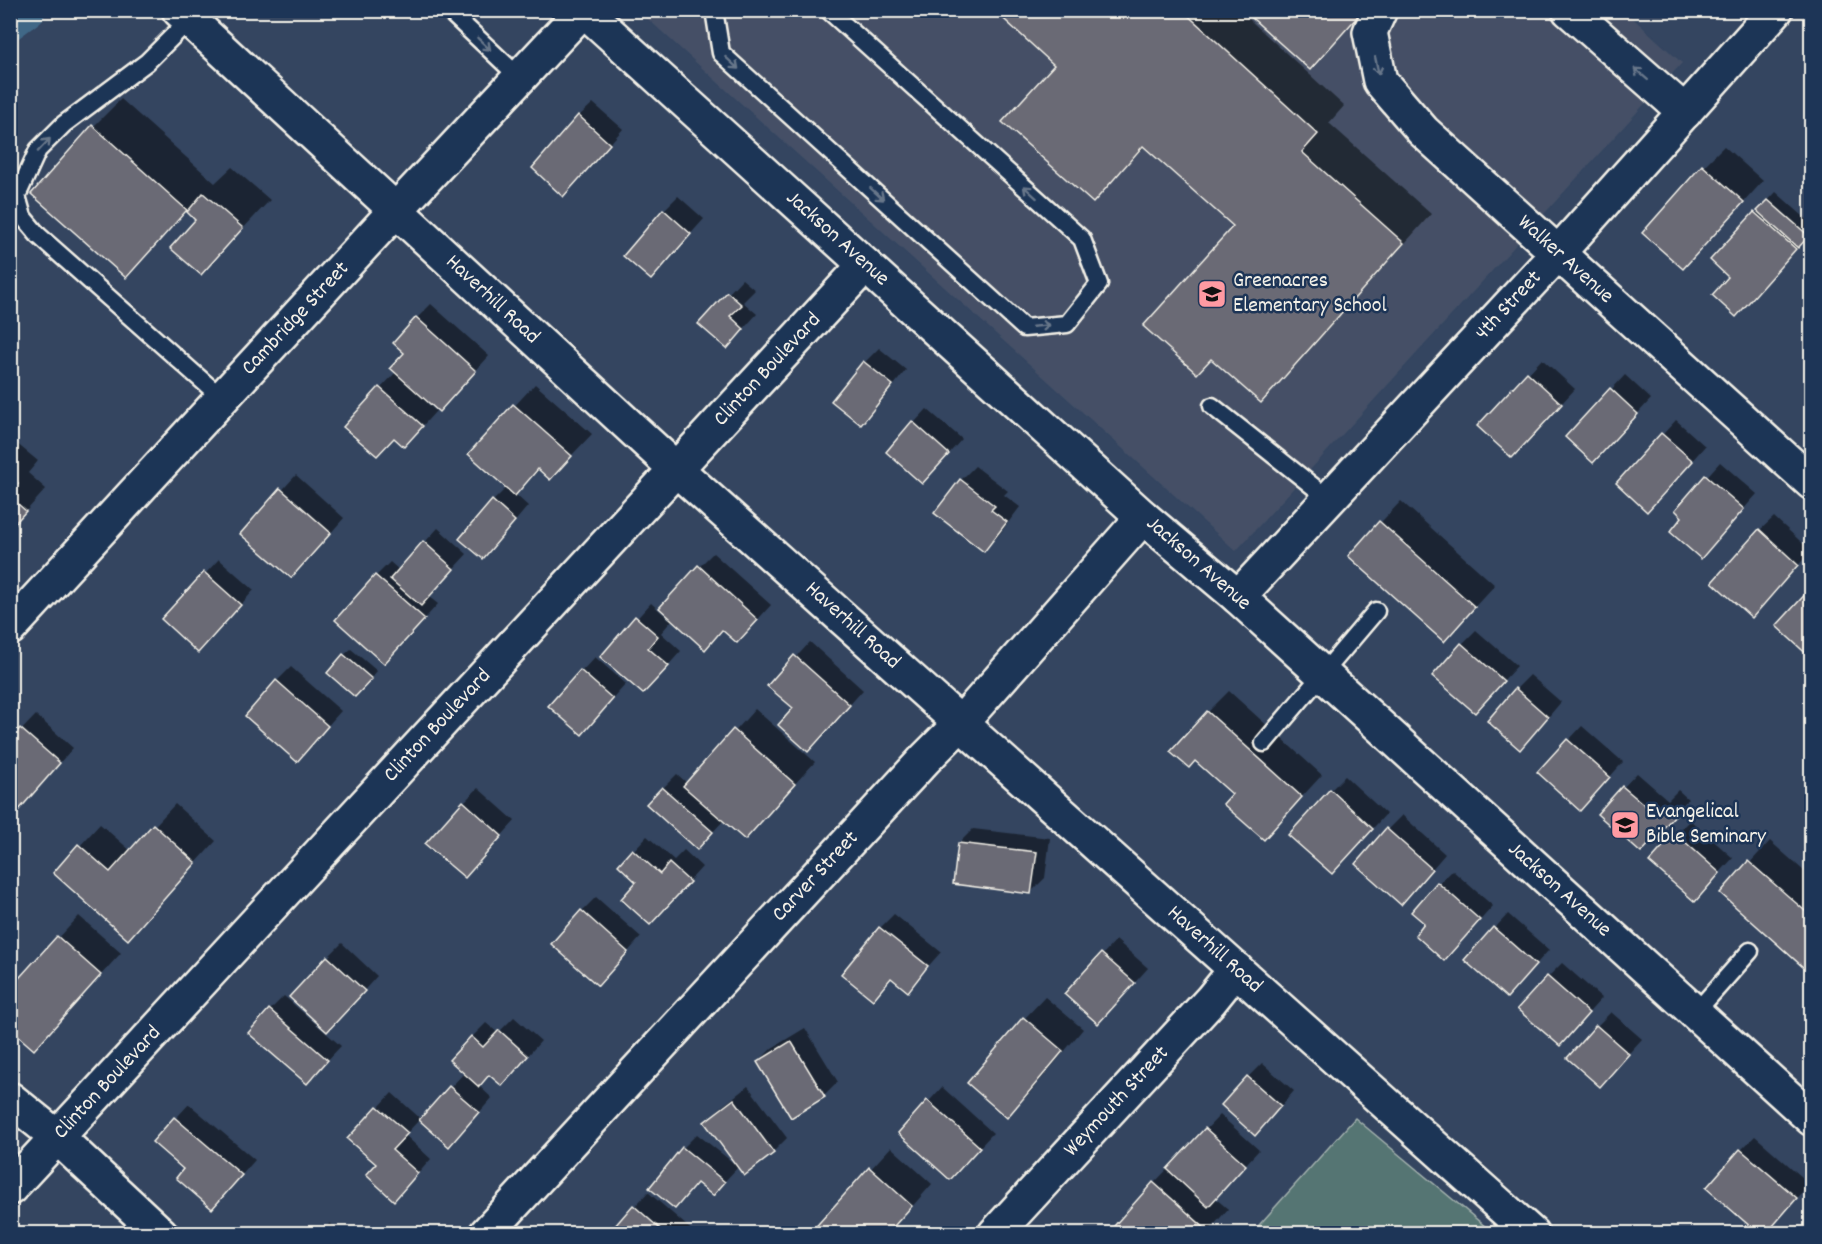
<svg xmlns="http://www.w3.org/2000/svg" width="1822" height="1244" font-family="Dekko,sans-serif">
	<style>
		.built { fill: #445066 }
		.green { fill: #557473; stroke: #a4b2ae; stroke-width: 1.5 }
		.shadow { fill: #0007 }
		.lines { fill: none; stroke-linecap: round; stroke-linejoin: round }
		.canal { stroke: #3f6787; stroke-width: 33 }
		.building { fill: #6b6a75; stroke: #f4f1e8; stroke-width: 1.5 }
		.service-casing { stroke: #f4f1e8; stroke-width: 21 }
		.minor-casing { stroke: #f4f1e8; stroke-width: 38 }
		.tertiary-casing { stroke: #f4f1e8; stroke-width: 38 }
		.service { stroke: #1d3557; stroke-width: 16 }
		.minor { stroke: #1d3557; stroke-width: 33 }
		.tertiary { stroke: #1d3557; stroke-width: 33 }
		.oneway { stroke: #68778a }
		.labels { text-anchor: middle; dominant-baseline: central; stroke-width: 5; stroke-linejoin: round; paint-order: stroke }
		.street-label { font-size: 22px; fill: #f4f1e8; stroke: #1d3557 }
		.poi-label { font-size: 22px; fill: #f4f1e8; stroke: #1d3557; text-anchor: start }
	</style>
	<rect width="100%" height="100%" fill="#344560"/>
	<filter id="ink" filterUnits="userSpaceOnUse"><feTurbulence type="fractalNoise" baseFrequency=".0167" numOctaves="2"/><feDisplacementMap in="SourceGraphic" scale="12" xChannelSelector="R" yChannelSelector="G"/><feConvolveMatrix kernelMatrix="1 2 1 2 8 2 1 2 1" color-interpolation-filters="sRGB"/></filter>
	<g filter="url(#ink)">
		<path class="built" d="M639,11H1625L1682,63L1236,551Z"/>
		<path class="green" d="M1355,1118L1487,1228L1488,1233H1252Z"/>
		<g class="shadow">
			<path d="M996,10H1239L1344,106L1329,123L1431,214L1288,374L1260,401L1235,226L1145,146L1093,201L1056,65Z"/>
			<path d="M1245,10H1365L1310,68Z"/>
			<path d="M121,99L215,183L232,167L270,200L201,273L197,220L187,211L126,276L34,194L94,126Z"/>
			<path d="M593,103L623,129L577,181L579,116Z"/>
			<path d="M1724,146L1763,181L1704,246V166Z"/>
			<path d="M1776,192L1812,224V233L1736,315L1730,276L1712,260Z"/>
			<path d="M678,196L704,219L651,278L664,210Z"/>
			<path d="M742,279L755,290L743,302L757,314L727,347L700,324Z"/>
			<path d="M431,304L489,356L453,396L429,401L427,403L436,411L418,431L395,437L345,426L396,372L406,353L417,318Z"/>
			<path d="M879,348L906,370L875,409L861,423L865,362Z"/>
			<path d="M1542,359L1575,389L1526,442L1479,426Z"/>
			<path d="M1625,375L1651,399L1607,447L1567,437Z"/>
			<path d="M535,384L592,434L550,478L540,469L515,494L528,506L497,543L493,501L507,487L470,454Z"/>
			<path d="M927,409L962,439L936,468L914,423Z"/>
			<path d="M1676,420L1705,446L1661,496L1618,483Z"/>
			<path d="M10,438L38,461L28,473L46,489L10,529Z"/>
			<path d="M1720,462L1757,494L1701,557L1685,517L1677,510Z"/>
			<path d="M975,466L1008,491L1004,495L1020,507L998,536L984,550L936,513L961,480Z"/>
			<path d="M296,475L344,518L305,562L243,533Z"/>
			<path d="M1401,501L1495,585L1444,640L1350,555Z"/>
			<path d="M1774,517L1811,551L1766,602L1760,530Z"/>
			<path d="M438,528L467,554L428,596L438,604L398,648L376,576L390,562L399,570Z"/>
			<path d="M713,553L771,605L751,627L723,629L673,619L661,633L681,651L657,678L602,657L651,603L669,619L699,567Z"/>
			<path d="M219,559L254,590L212,637L163,619Z"/>
			<path d="M1476,630L1517,666L1475,711L1462,644Z"/>
			<path d="M810,642L863,690L822,736L770,686Z"/>
			<path d="M351,649L377,671L362,689L344,655Z"/>
			<path d="M595,657L626,684L582,733L550,705Z"/>
			<path d="M291,667L341,711L297,760L277,681Z"/>
			<path d="M1530,675L1561,702L1534,734L1516,689Z"/>
			<path d="M1229,691L1322,775L1264,838L1234,794L1208,712Z"/>
			<path d="M755,709L815,762L745,838L724,820L711,834L663,788L677,774L688,784Z"/>
			<path d="M36,715L73,748L11,817L10,742Z"/>
			<path d="M1582,726L1623,762L1594,795L1539,772Z"/>
			<path d="M1637,773L1668,800L1678,790L1688,799L1655,837L1599,813Z"/>
			<path d="M1345,776L1386,814L1346,858L1331,790Z"/>
			<path d="M478,788L515,821L465,876L464,802Z"/>
			<path d="M175,804L216,841L128,938L55,873L100,824L131,851Z"/>
			<path d="M1402,815L1445,854L1415,889L1388,829Z"/>
			<path d="M1690,820L1733,858L1695,900L1676,834Z"/>
			<path d="M973,829L1050,838L1045,878L1031,892L959,843Z"/>
			<path d="M647,836L674,860L684,850L702,867L664,909L620,865Z"/>
			<path d="M1770,841L1812,878V973L1722,893Z"/>
			<path d="M1452,870L1493,906L1458,945L1438,884Z"/>
			<path d="M596,897L641,937L612,970L582,911Z"/>
			<path d="M894,914L941,952L907,990L892,977L873,998L880,928Z"/>
			<path d="M1508,914L1549,950L1507,996L1495,928Z"/>
			<path d="M79,916L121,953L34,1048L10,991Z"/>
			<path d="M1116,940L1148,968L1112,1008L1066,994Z"/>
			<path d="M342,943L377,976L341,1016L328,957Z"/>
			<path d="M1562,963L1602,998L1573,1030L1548,977Z"/>
			<path d="M284,996L341,1046L307,1082L270,1010Z"/>
			<path d="M1045,997L1083,1029L1028,1095L1007,1116L969,1083L1025,1018Z"/>
			<path d="M1611,1012L1642,1039L1600,1085L1597,1026Z"/>
			<path d="M514,1017L541,1041L515,1070L490,1073L478,1085L492,1098L463,1131L420,1119L405,1135L431,1159L408,1185L378,1164L350,1138L392,1093L421,1119L465,1072L472,1037L486,1023L498,1033Z"/>
			<path d="M805,1028L838,1082L824,1096L758,1062L772,1048Z"/>
			<path d="M1262,1063L1294,1091L1269,1120L1248,1077Z"/>
			<path d="M748,1086L787,1138L773,1152L744,1174L739,1166L713,1194L698,1182L675,1207L651,1188L683,1148L697,1134L736,1165L706,1122L720,1108Z"/>
			<path d="M942,1087L993,1133L964,1164L900,1133Z"/>
			<path d="M189,1104L255,1160L226,1193L185,1169L154,1142Z"/>
			<path d="M1220,1115L1259,1150L1215,1198L1228,1209L1206,1234H1109L1154,1183Z"/>
			<path d="M1755,1136L1810,1184L1777,1221L1741,1150Z"/>
			<path d="M891,1147L932,1184L888,1234H815L813,1232Z"/>
			<path d="M648,1192L696,1234H603L613,1224L616,1227Z"/>
			<path d="M330,1223L341,1234H320Z"/>
			<path d="M1805,1227L1812,1234H1799Z"/>
		</g>
		<g class="lines">
			<path class="canal" d="M10,24L29,10"/>
		</g>
		<g class="building">
			<path d="M994,10H1182L1318,134L1302,152L1404,243L1261,403L1211,359L1197,374L1143,326L1233,226L1143,146L1093,203L1002,122L1054,65Z"/>
			<path d="M1243,10H1354L1359,15L1310,70Z"/>
			<path d="M578,115L610,144L563,197L532,168Z"/>
			<path d="M92,125L188,211L203,193L243,228L201,275L170,248L195,220L186,211L126,278L31,194Z"/>
			<path d="M1702,165L1744,202L1683,269L1642,233Z"/>
			<path d="M1768,200L1809,236L1798,248L1757,211Z"/>
			<path d="M663,209L691,234L651,280L623,256Z"/>
			<path d="M1754,212L1796,249L1736,317L1712,295L1728,277L1710,260Z"/>
			<path d="M727,292L742,305L730,316L744,329L727,349L698,324Z"/>
			<path d="M416,317L476,371L439,412L390,368L404,353L393,343Z"/>
			<path d="M863,361L893,385L861,425L831,401Z"/>
			<path d="M1527,372L1562,404L1512,458L1477,426Z"/>
			<path d="M379,387L423,426L404,447L394,438L377,456L343,427Z"/>
			<path d="M1610,388L1638,414L1593,463L1565,437Z"/>
			<path d="M513,404L572,456L550,480L538,469L515,496L468,454Z"/>
			<path d="M912,421L949,454L922,484L886,452Z"/>
			<path d="M1661,433L1693,461L1647,512L1616,483Z"/>
			<path d="M1705,475L1744,509L1701,559L1670,532L1682,517L1675,510Z"/>
			<path d="M10,477L18,483L10,492Z"/>
			<path d="M960,479L995,506L991,510L1007,522L984,552L934,513Z"/>
			<path d="M280,488L331,533L291,578L240,534Z"/>
			<path d="M10,497L26,511L10,529Z"/>
			<path d="M492,500L515,521L483,559L459,539Z"/>
			<path d="M1379,521L1475,607L1444,642L1348,556Z"/>
			<path d="M1759,529L1798,565L1752,618L1712,582Z"/>
			<path d="M423,541L454,569L421,606L390,579Z"/>
			<path d="M698,565L758,620L737,643L722,630L705,650L659,608Z"/>
			<path d="M204,572L241,605L198,653L161,619Z"/>
			<path d="M375,575L425,619L384,664L335,620Z"/>
			<path d="M1812,587V659L1776,626Z"/>
			<path d="M635,616L658,636L648,648L669,666L643,694L600,657Z"/>
			<path d="M1461,643L1504,681L1475,713L1432,676Z"/>
			<path d="M343,654L372,679L355,697L327,673Z"/>
			<path d="M794,655L850,705L808,752L778,725L793,708L767,686Z"/>
			<path d="M580,670L613,699L582,735L548,706Z"/>
			<path d="M276,680L328,726L297,762L245,716Z"/>
			<path d="M1515,688L1548,717L1520,750L1487,721Z"/>
			<path d="M1207,711L1302,797L1264,840L1223,804L1232,794L1195,761L1189,768L1170,752Z"/>
			<path d="M20,728L60,763L11,819L10,740Z"/>
			<path d="M733,729L795,784L745,840L683,786Z"/>
			<path d="M1567,739L1610,777L1580,811L1537,772Z"/>
			<path d="M1622,786L1654,813L1663,803L1676,814L1641,853L1597,814Z"/>
			<path d="M662,787L713,832L697,850L646,804Z"/>
			<path d="M1330,789L1373,829L1332,874L1288,835Z"/>
			<path d="M463,801L502,836L465,878L425,844Z"/>
			<path d="M153,824L196,863L128,940L53,873L78,844L110,872Z"/>
			<path d="M1386,828L1432,869L1401,905L1355,864Z"/>
			<path d="M1675,833L1720,873L1695,902L1649,862Z"/>
			<path d="M958,843L1037,852L1031,894L953,884Z"/>
			<path d="M632,849L660,874L669,863L690,882L650,925L621,899L636,882L618,865Z"/>
			<path d="M1748,861L1812,917V975L1720,893Z"/>
			<path d="M1437,882L1480,920L1444,961L1415,935L1424,923L1411,912Z"/>
			<path d="M581,910L628,952L598,986L551,944Z"/>
			<path d="M879,927L928,966L908,992L891,978L873,1000L841,974Z"/>
			<path d="M1493,927L1536,965L1507,998L1464,960Z"/>
			<path d="M57,936L101,975L34,1050L10,1029V988Z"/>
			<path d="M1101,953L1135,983L1098,1024L1064,994Z"/>
			<path d="M327,956L365,991L327,1032L289,997Z"/>
			<path d="M1547,976L1589,1013L1560,1046L1517,1009Z"/>
			<path d="M269,1009L328,1060L307,1084L248,1033Z"/>
			<path d="M1023,1017L1063,1051L1007,1118L967,1083Z"/>
			<path d="M1596,1025L1629,1054L1600,1087L1567,1058Z"/>
			<path d="M499,1030L528,1056L502,1086L489,1075L479,1087L449,1060L471,1036L483,1047Z"/>
			<path d="M791,1041L825,1097L791,1118L757,1062Z"/>
			<path d="M1247,1076L1281,1106L1255,1136L1221,1105Z"/>
			<path d="M449,1086L479,1112L449,1147L419,1120Z"/>
			<path d="M734,1099L774,1153L744,1176L704,1122Z"/>
			<path d="M927,1100L980,1147L950,1180L898,1133Z"/>
			<path d="M377,1106L408,1133L392,1150L418,1173L394,1201L366,1175L376,1164L347,1139Z"/>
			<path d="M174,1117L242,1175L212,1209L176,1178L183,1169L152,1142Z"/>
			<path d="M1205,1128L1246,1165L1208,1207L1167,1169Z"/>
			<path d="M682,1147L725,1182L713,1196L697,1183L675,1209L649,1188Z"/>
			<path d="M1740,1149L1797,1198L1766,1234H1759L1706,1188Z"/>
			<path d="M869,1167L912,1206L887,1234H813L811,1232Z"/>
			<path d="M1153,1182L1208,1231L1206,1234H1107Z"/>
			<path d="M633,1205L666,1234H608Z"/>
		</g>
		<g class="lines">
			<g class="service-casing">
				<g id="service">
					<path d="M448,10L520,78"/>
					<path d="M714,10L721,53L1024,328L1067,324L1099,284L1082,239L828,10"/>
					<path d="M189,20L147,62L64,124L38,150L17,196L23,217L38,235L223,399"/>
					<path d="M1212,406L1329,499"/>
					<path d="M1264,743L1376,611"/>
					<path d="M1695,1013L1750,951"/>
				</g>
			</g>
			<g class="minor-casing">
				<g id="minor">
					<path d="M584,10L1143,517L1238,597L1812,1119"/>
					<path d="M1380,10L1370,32L1380,81L1423,131L1812,483"/>
					<path d="M1569,10L1685,112"/>
					<path d="M1238,597L1558,253L1776,10"/>
					<path d="M10,628L395,211L583,10"/>
					<path d="M10,1099L57,1137L161,1234"/>
					<path d="M10,1188L865,265"/>
					<path d="M486,1234L925,759L960,724L1143,517"/>
					<path d="M995,1234L1211,1000L1236,969"/>
				</g>
			</g>
			<g class="tertiary-casing">
				<path id="tertiary" d="M179,10L677,470L1532,1234"/>
			</g>
			<use href="#service" class="service"/>
			<use href="#minor" class="minor"/>
			<use href="#tertiary" class="tertiary"/>
		</g>
		<defs><path id="oneway-shaft" d="M-6 0H5M1.5-3L5.5 0L1.5 3" fill="none" stroke-width="1.6" stroke-linecap="round" stroke-linejoin="round" transform="scale(1.5)"/></defs>
		<g class="oneway">
			<use href="#oneway-shaft" transform="translate(484 44) rotate(43)"/>
			<use href="#oneway-shaft" transform="translate(732 63) rotate(42)"/>
			<use href="#oneway-shaft" transform="translate(1377 66) rotate(78)"/>
			<use href="#oneway-shaft" transform="translate(1641 74) rotate(-139)"/>
			<use href="#oneway-shaft" transform="translate(44 145) rotate(-47)"/>
			<use href="#oneway-shaft" transform="translate(1030 192) rotate(-138)"/>
			<use href="#oneway-shaft" transform="translate(877 194) rotate(42)"/>
			<use href="#oneway-shaft" transform="translate(1041 326) rotate(-5)"/>
		</g>
	</g>
	<defs>
		<g id="school-square" transform="scale(1.5)"><rect x="-9" y="-9" width="18" height="18" rx="4" fill="#ff9aa2" stroke="#1d3557"/><path d="M0-5L7-2L0 1L-7-2ZM-4 1L0 2.5L4 1V4Q0 6-4 4Z" fill="#111"/></g>
	</defs>
	<g fill-rule="evenodd">
		<use href="#school-square" x="1212" y="294"/>
		<use href="#school-square" x="1625" y="825"/>
	</g>
	<g class="labels">
		<g class="street-label">
			<text transform="translate(837 239) rotate(42)">Jackson Avenue</text>
			<text transform="translate(1565 260) rotate(42)">Walker Avenue</text>
			<text transform="translate(492 300) rotate(43)">Haverhill Road</text>
			<text transform="translate(1509 306) rotate(-47)">4th Street</text>
			<text transform="translate(296 319) rotate(-47)">Cambridge Street</text>
			<text transform="translate(768 370) rotate(-47)">Clinton Boulevard</text>
			<text transform="translate(1198 564) rotate(41)">Jackson Avenue</text>
			<text transform="translate(852 626) rotate(42)">Haverhill Road</text>
			<text transform="translate(438 726) rotate(-47)">Clinton Boulevard</text>
			<text transform="translate(816 877) rotate(-47)">Carver Street</text>
			<text transform="translate(1559 890) rotate(42)">Jackson Avenue</text>
			<text transform="translate(1214 950) rotate(42)">Haverhill Road</text>
			<text transform="translate(108 1083) rotate(-47)">Clinton Boulevard</text>
			<text transform="translate(1117 1102) rotate(-47)">Weymouth Street</text>
		</g>
		<g class="poi-label">
			<text x="1233" y="281">Greenacres<tspan x="1233" dy="25">Elementary School</tspan></text>
			<text x="1646" y="812">Evangelical<tspan x="1646" dy="25">Bible Seminary</tspan></text>
		</g>
	</g>
	<rect width="1822" height="1244" fill="none" stroke="#1d3557" stroke-width="36"/>
	<rect x="18" y="18" width="1786" height="1208" fill="none" stroke="#f4f1e8" stroke-width="2" filter="url(#ink)"/>
</svg>
